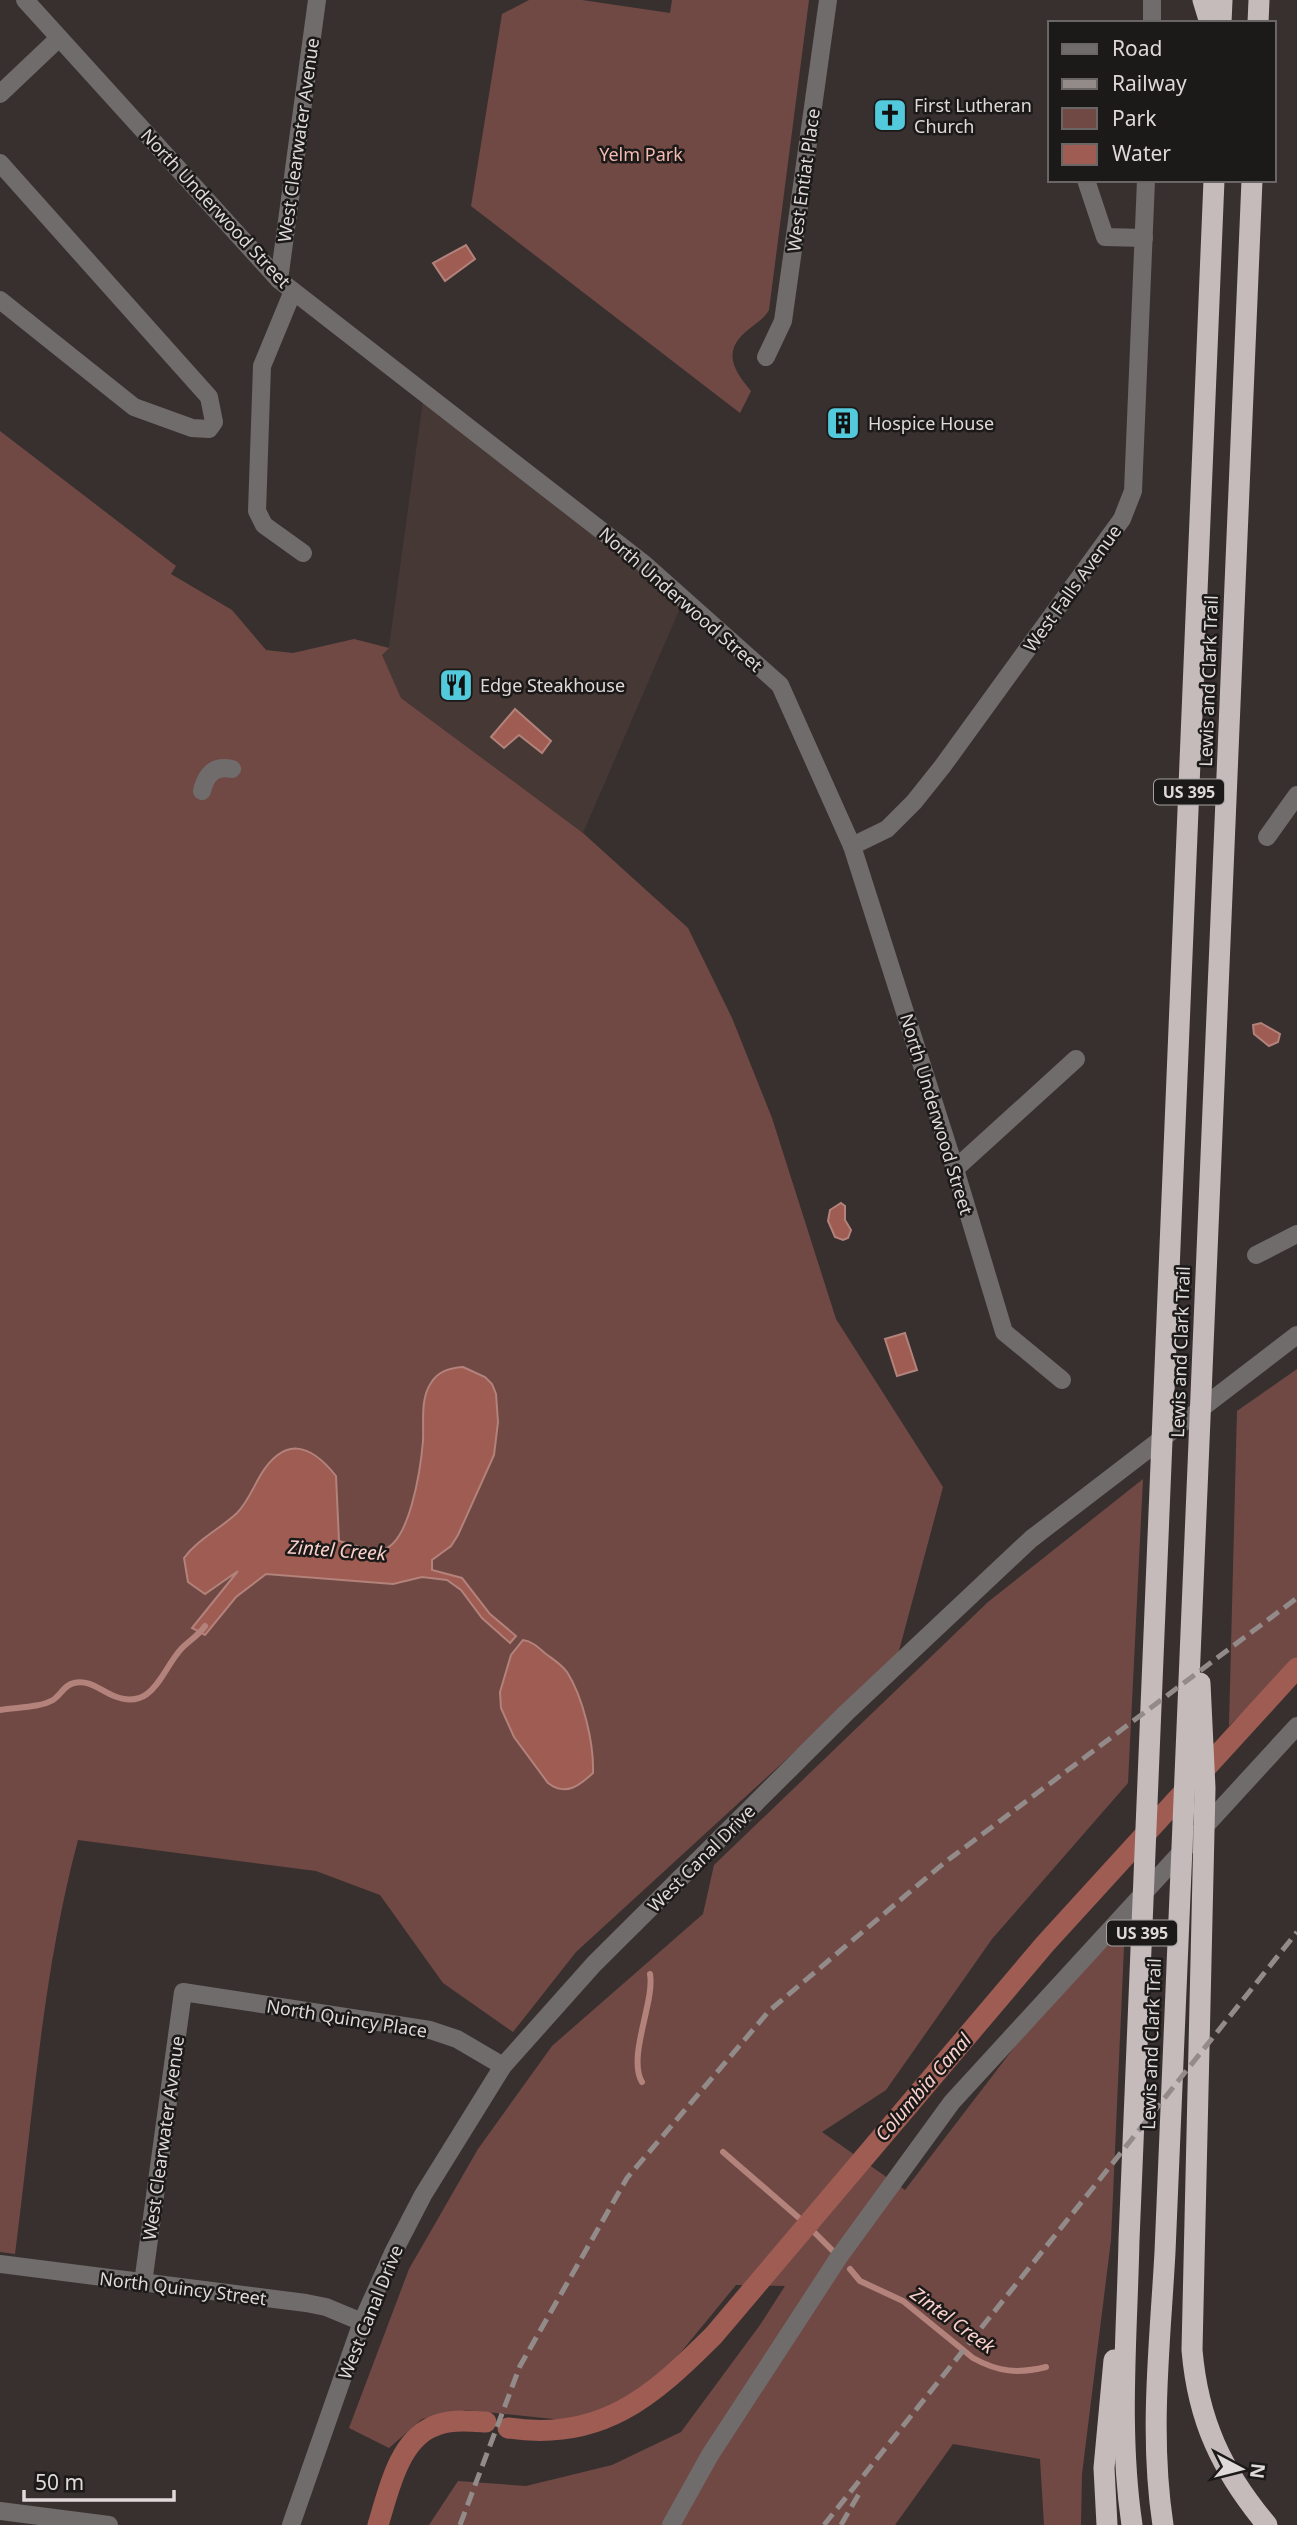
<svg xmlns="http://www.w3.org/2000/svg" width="1297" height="2525" font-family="'Noto Sans',sans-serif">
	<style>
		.built { fill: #463835 }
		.green { fill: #714944 }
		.water { fill: #9e5c53; stroke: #b2827b; stroke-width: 2 }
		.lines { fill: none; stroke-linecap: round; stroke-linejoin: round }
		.stream { stroke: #b2827b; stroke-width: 6 }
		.canal { stroke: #9e5c53; stroke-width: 21 }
		.minor { stroke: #706c6b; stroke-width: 18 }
		.highway { stroke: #c5bbba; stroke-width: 21 }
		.rail { stroke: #928b8a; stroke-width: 5; stroke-dasharray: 14 7; stroke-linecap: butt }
		.labels { text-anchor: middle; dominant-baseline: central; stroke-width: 5; stroke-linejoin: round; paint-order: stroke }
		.shield { fill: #1c1919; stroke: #a4a09f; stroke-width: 2 }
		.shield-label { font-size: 16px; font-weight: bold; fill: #dfdad9 }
		.poi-label { font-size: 18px; fill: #dfdad9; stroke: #1c1919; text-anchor: start }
		.street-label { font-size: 18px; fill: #dfdad9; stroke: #1c1919 }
		.park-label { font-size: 18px; fill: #f5bab1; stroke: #1c1919 }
		.water-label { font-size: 19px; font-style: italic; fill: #fad1cb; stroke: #1c1919 }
	</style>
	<rect width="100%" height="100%" fill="#38302f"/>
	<path class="built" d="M424,393L684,599L583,833L401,698L381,655L389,647Z"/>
	<g class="green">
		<path d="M529,0H582L670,13L672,0H809L769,310C763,320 757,322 749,329C722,350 732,369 751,391L740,413L471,206L502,14Z"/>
		<path d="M0,431L176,566L171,574L232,610L266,650L293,653L354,639L389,648L382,655L401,698L583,833L688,928L732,1018L772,1118L836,1319L943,1487L897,1658L576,1952L513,2032L443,1983L380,1895L316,1871L78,1840C42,1974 33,2116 15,2254L0,2252Z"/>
		<path d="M1297,1369V1659L1229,1726L1237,1411Z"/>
		<path d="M1143,1479L1128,1783L992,1939L886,2090L822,2132L905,2190L1052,1998L1125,1924L1111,2240L1082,2474L1081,2525H1044L1040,2459L953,2444L895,2525H429L458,2481L526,2486L612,2465L681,2432L760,2325L785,2286L736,2285L672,2363L611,2410L563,2420L466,2410L422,2419L389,2448L349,2428L409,2269L478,2149L552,2046L703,1914L714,1865L988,1602Z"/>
	</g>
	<g class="water">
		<path d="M466,245L475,259L445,281L433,263Z"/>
		<path d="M515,709L551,741L542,753L519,735L504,748L491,737Z"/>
		<path d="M1261,1023L1280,1034L1278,1042L1269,1046L1254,1034L1253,1025Z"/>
		<path d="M841,1203L845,1206V1220L851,1230L848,1238L843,1240L835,1237L828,1221L830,1210Z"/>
		<path d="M905,1333L917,1370L897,1376L885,1339Z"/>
		<path d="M463,1367L485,1377L492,1384L496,1394L498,1422L494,1455L458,1535L451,1546L432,1560V1570L462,1578L490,1614L516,1636L510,1643L482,1618L461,1590L447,1580L422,1577L393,1584L266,1574L236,1597L205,1635L192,1628L238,1571L205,1594L188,1582L184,1558C198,1539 220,1529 237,1513C247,1503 253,1488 260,1476C284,1436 310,1443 336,1476L339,1541C351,1544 368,1551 380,1550C410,1548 421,1465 423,1441C424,1422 420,1399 431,1383C438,1371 450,1368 463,1367Z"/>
		<path d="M523,1640C532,1641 539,1648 546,1654C554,1660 561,1664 567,1672C583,1697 594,1743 593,1773C580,1785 566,1797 548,1783L514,1737L501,1708L500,1692L511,1655Z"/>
	</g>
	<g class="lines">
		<g class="stream">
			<path d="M0,1710C16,1707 39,1708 53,1700C61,1695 64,1685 74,1683C89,1679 101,1691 114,1696C154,1712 161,1670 182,1648C190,1640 199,1635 205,1626"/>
			<path d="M642,2082C627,2057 655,2001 650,1974"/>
			<path d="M723,2152L806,2224L838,2256"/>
			<path d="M850,2269L860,2281L903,2301L973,2358C998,2372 1018,2374 1046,2367"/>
		</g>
		<g class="canal">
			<path d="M508,2428C601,2442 652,2397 714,2335L1045,1944L1297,1668"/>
			<path d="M378,2525C388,2493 398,2442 432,2427C448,2419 468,2421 486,2422"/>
		</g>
		<g class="minor">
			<path d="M25,0L279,280L643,563L780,685L852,846L955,1169L1004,1332L1062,1380"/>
			<path d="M1152,23V0"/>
			<path d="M0,94L59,38"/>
			<path d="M0,163L209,397L214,422L209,429L192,428L134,407L0,300"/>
			<path d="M1086,180L1105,237L1144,238"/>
			<path d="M279,280L317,0"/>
			<path d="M293,291L262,366L257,511L264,525L303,553"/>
			<path d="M766,357L783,321L828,0"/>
			<path d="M202,791C206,775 214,765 232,769"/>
			<path d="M1267,837L1297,795"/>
			<path d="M852,846L887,829L914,802L942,767L1122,519L1133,491L1146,180"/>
			<path d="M955,1169L1076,1059"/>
			<path d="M1256,1255L1297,1234"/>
			<path d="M0,2264L306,2303L326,2307L362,2322"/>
			<path d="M143,2283L183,1992L430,2030L457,2039L503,2066"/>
			<path d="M0,2511L109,2525"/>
			<path d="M291,2525L362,2322L393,2253L423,2195L503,2066L594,1964L846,1713L1031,1539L1297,1335"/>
			<path d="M671,2525L710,2455L839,2257L952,2102L1297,1726"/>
		</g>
		<g class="highway">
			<path d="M1203,0L1210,23"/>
			<path d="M1221,23L1222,0"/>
			<path d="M1258,23L1259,0"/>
			<path d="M1200,1683L1205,1788L1192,2350C1198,2421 1222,2471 1267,2525"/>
			<path d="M1107,2525L1104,2468L1114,2360"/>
			<path d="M1132,2525C1118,2431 1127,2335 1129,2240L1214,180"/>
			<path d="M1163,2525C1149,2434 1160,2344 1165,2252L1252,180"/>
		</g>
		<g class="rail">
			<path d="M460,2525L520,2366L627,2178L769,2011L944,1863L1297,1598"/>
			<path d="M824,2525L1297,1932"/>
			<path d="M841,2525L860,2492"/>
		</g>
	</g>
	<defs>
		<g id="church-square" transform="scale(1.75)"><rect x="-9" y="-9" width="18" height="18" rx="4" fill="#53cadc" stroke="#1c1919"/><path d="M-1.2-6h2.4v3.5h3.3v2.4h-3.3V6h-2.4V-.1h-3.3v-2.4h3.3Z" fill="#111"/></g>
		<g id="building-square" transform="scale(1.75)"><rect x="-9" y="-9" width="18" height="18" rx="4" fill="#53cadc" stroke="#1c1919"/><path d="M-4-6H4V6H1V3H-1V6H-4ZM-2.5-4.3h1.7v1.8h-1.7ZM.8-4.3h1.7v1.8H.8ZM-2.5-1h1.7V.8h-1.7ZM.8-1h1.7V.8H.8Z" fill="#111"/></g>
		<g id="restaurant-square" transform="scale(1.75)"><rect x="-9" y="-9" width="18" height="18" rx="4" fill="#53cadc" stroke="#1c1919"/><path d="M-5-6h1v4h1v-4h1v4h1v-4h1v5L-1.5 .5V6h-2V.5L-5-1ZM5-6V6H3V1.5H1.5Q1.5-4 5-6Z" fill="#111"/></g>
	</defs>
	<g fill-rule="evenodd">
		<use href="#church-square" x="890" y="115"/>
		<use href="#building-square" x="843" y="423"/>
		<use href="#restaurant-square" x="456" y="685"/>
	</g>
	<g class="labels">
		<g class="shield">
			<rect x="1154" y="779.5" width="70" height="25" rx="5"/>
			<rect x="1107" y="1920.5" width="70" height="25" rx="5"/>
		</g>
		<g class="shield-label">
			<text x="1189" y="792">US 395</text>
			<text x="1142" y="1933">US 395</text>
		</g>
		<g class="poi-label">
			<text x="914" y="105">First Lutheran<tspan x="914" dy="21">Church</tspan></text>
			<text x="868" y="423">Hospice House</text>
			<text x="480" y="685">Edge Steakhouse</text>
		</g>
		<g class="street-label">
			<text transform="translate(298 140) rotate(-82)">West Clearwater Avenue</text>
			<text transform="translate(803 180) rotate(-82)">West Entiat Place</text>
			<text transform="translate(216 208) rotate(47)">North Underwood Street</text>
			<text transform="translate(1072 588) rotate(-54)">West Falls Avenue</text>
			<text transform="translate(681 599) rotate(41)">North Underwood Street</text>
			<text transform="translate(1208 681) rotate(-88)">Lewis and Clark Trail</text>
			<text transform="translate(937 1114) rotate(73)">North Underwood Street</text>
			<text transform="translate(1180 1352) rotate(-88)">Lewis and Clark Trail</text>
			<text transform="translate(701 1858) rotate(-45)">West Canal Drive</text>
			<text transform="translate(347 2018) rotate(9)">North Quincy Place</text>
			<text transform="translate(1151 2044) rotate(-88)">Lewis and Clark Trail</text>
			<text transform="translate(163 2138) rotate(-82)">West Clearwater Avenue</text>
			<text transform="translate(183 2288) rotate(7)">North Quincy Street</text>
			<text transform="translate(370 2312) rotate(-68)">West Canal Drive</text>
		</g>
		<g class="park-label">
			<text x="641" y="154">Yelm Park</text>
		</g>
		<g class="water-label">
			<text transform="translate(337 1550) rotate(4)">Zintel Creek</text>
			<text transform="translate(923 2087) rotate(-49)">Columbia Canal</text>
			<text transform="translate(953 2320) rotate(36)">Zintel Creek</text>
		</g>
	</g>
	<rect x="1048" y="21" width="228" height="161" fill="#1c1919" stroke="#6a6666" stroke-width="2"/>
	<rect x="1062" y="44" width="35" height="10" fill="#706c6b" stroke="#6a6666" stroke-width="2"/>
	<text x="1112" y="56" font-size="21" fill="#dfdad9">Road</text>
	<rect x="1062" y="79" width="35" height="10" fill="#928b8a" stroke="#6a6666" stroke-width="2"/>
	<text x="1112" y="91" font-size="21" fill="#dfdad9">Railway</text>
	<rect x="1062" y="108" width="35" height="21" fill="#714944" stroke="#6a6666" stroke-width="2"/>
	<text x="1112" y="126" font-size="21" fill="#dfdad9">Park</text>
	<rect x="1062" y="144" width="35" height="21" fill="#9e5c53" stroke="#6a6666" stroke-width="2"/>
	<text x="1112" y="161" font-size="21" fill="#dfdad9">Water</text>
	<g transform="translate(1241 2469) rotate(97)" stroke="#1c1919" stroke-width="5" paint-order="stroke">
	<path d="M0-5L12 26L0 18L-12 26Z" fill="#dfdad9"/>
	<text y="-10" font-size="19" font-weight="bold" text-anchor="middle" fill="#dfdad9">N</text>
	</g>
	<path d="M24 2490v10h150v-10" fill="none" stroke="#dfdad9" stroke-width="3.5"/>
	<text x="35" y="2490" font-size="21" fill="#dfdad9" stroke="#1c1919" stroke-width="5" paint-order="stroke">50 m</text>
</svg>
